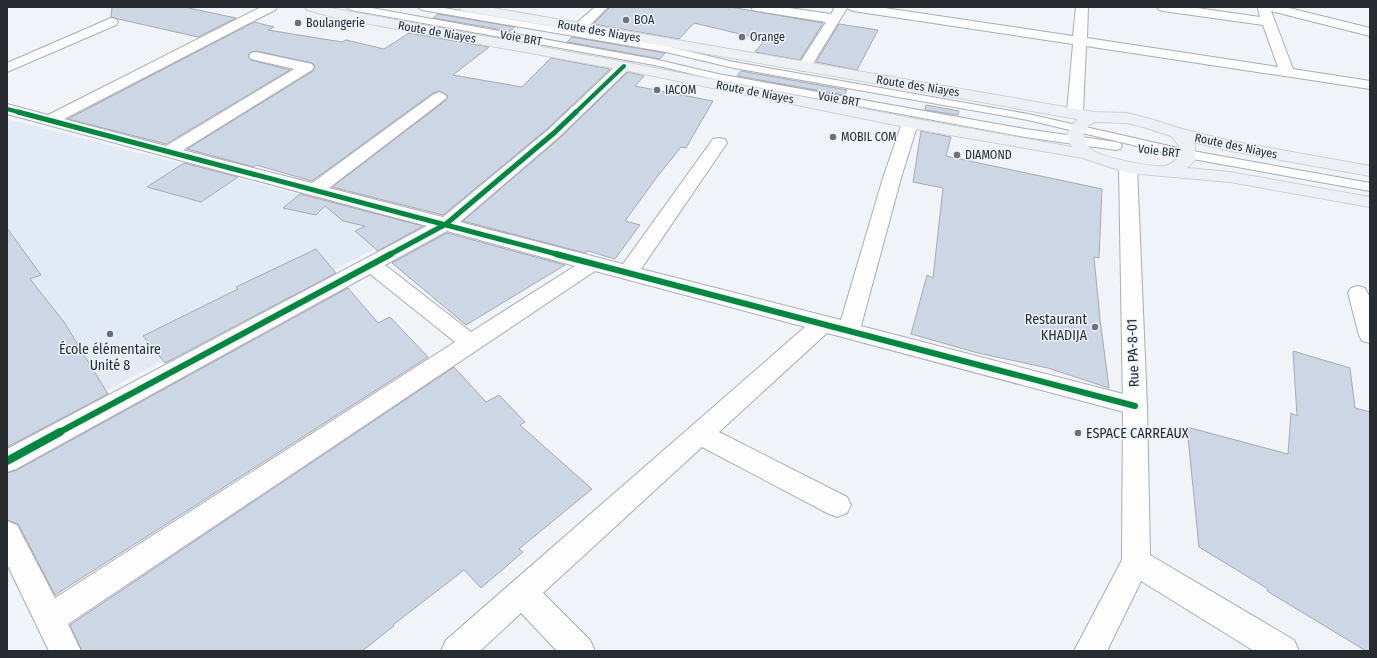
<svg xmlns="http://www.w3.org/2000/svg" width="1377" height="658" font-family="'Fira Sans Condensed',sans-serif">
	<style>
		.built { fill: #e2eaf6 }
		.building { fill: #ccd6e4; stroke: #a7aaaf }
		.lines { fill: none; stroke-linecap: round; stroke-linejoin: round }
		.service-casing { stroke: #a9adb2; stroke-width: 2 }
		.minor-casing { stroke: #a9adb2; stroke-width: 2 }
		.tertiary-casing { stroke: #a9adb2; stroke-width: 2 }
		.primary-casing { stroke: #ced1d3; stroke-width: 2 }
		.service { fill: #fdfdfe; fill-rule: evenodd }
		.minor { fill: #fdfdfe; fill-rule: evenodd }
		.tertiary { fill: #fdfdfe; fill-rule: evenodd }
		.primary { fill: #edf1f6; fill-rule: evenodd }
		.cycleway-far3-casing { stroke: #ecf3fc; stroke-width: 5.5 }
		.cycleway-far2-casing { stroke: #ecf3fc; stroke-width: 7 }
		.cycleway-far1-casing { stroke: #ecf3fc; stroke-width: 8 }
		.cycleway-casing { stroke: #ecf3fc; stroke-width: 10 }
		.cycleway-far3 { stroke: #00873e; stroke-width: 4 }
		.cycleway-far2 { stroke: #00873e; stroke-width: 5 }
		.cycleway-far1 { stroke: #00873e; stroke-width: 6 }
		.cycleway { stroke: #00873e; stroke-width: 8 }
		.poi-dot { fill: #6e7277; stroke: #ecf3fc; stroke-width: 1.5 }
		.labels { text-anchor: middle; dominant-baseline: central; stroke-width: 3; stroke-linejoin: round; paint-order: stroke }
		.far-poi-label { font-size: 12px; fill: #282c31; stroke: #ecf3fc; text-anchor: start }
		.far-street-label { font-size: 12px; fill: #282c31; stroke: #ecf3fc }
		.poi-label { font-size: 14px; fill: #282c31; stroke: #ecf3fc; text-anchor: end }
		.street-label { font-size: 14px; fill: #282c31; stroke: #ecf3fc }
	</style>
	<rect width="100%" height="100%" fill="#f0f4f8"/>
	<path class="built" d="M7,119L419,225L7,443Z"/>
	<g class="building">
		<path d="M112,7H184L236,18L198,37L118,19L111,17Z"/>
		<path d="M610,7H730L823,23L800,60L755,52L765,40L694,23L679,39L593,24Z"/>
		<path d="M438,14L515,27L510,31L433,18Z"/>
		<path d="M254,22L274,27L268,30L342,42L346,40L384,49L409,33L489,47L453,75L522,87L551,58L610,69L547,129L443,215L332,187L445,101L448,96L440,91L433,93L312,181L256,165L254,167L187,149L313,71L315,66L312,63L256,51L251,52L248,55L251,60L290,70L166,144L68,119Z"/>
		<path d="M839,24L878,30L857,70L816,62Z"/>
		<path d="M572,37L665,53L660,59L567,42Z"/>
		<path d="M741,71L847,90L844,95L737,76Z"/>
		<path d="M628,72L644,76L635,86L713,101L686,148L681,147L657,177L625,221L640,225L615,259L588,251L585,253L463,221L561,137Z"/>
		<path d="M926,105L959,111L958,115L925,110Z"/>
		<path d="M921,131L951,137L946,156L1102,189L1099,258L1094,257L1100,319L1109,388L1048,368L978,353L911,334L927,275L933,278L943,188L913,182Z"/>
		<path d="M184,163L238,177L201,202L147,187Z"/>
		<path d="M300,194L423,226L378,251L355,231L365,226L343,221L325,206L316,215L283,208Z"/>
		<path d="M7,228L41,275L30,279L64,322L108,394L7,447Z"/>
		<path d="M447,233L565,265L466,325L392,263Z"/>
		<path d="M316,249L336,273L165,363L143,336L238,289L236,287Z"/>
		<path d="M348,288L378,323L390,317L428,357L55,595L18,524L7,520V473L17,470Z"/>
		<path d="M1293,351L1350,368L1355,408L1370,412V651H1366L1267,591L1268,589L1199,547L1187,427L1288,454L1291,413L1297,416Z"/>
		<path d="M454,367L486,402L499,395L525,422L520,425L592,489L519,549L523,552L481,588L464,570L393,625L394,626L362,651H82L70,625Z"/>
	</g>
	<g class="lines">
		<g class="service-casing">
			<g id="service">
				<path d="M346,7H366L654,59L718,74L1025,129L1116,142L1120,143L1122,146L1120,149L1116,150L1025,137L718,80L654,65L351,10Z"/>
				<path d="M417,7H438L666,46L734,62L1028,114L1187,150L1370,183V191L1187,158L1028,120L734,68L666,52L422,10Z"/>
			</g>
		</g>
		<g class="minor-casing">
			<g id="minor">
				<path d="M261,7H277L275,10L64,119L166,146L294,69L251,59L249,56L251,53L256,52L312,64L314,67L312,70L183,150L312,183L434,94L439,92L444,94L447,97L444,100L329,188L443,217L548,130L619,63L624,62L629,63L631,66L629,69L560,136L460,222L623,264L713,139L719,138L725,139L727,143L641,269L841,320L883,178L902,123L904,120L910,118L916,120L918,123L901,178L861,326L1135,397L1144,399L1147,406L1144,413L1135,415L827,333L719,432L847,497L851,505L847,513L837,517L827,513L702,447L543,593L590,640L595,651H557L521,613L480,651H441L446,640L805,327L595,271L68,624L81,651H49L7,564V521L17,525L55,598L455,342L370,274L16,469L7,472V449L427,226L7,114V104L48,115ZM447,231L575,266L471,332L385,265Z"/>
				<path d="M595,7H608L584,31H574L572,28L574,25Z"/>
				<path d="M751,7H782L831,14L835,7H878L1073,36L1076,7H1088L1087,38L1278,67L1263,25L1163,11L1159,10L1157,7H1190L1260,17L1258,9L1259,7H1285L1370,28V36L1271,11L1293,69L1370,81V89L1086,46L1083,112L1081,115L1075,117L1069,115L1067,112L1073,44L853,11L847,8L811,67L809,70L804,71L799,70L797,67L826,22L757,11L753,10Z"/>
				<path d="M111,18L116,19L118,22L116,25L7,72V63Z"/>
				<path d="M1358,286L1365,288L1370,298V343L1362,341L1359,335L1348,293L1351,288Z"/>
			</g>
		</g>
		<g class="tertiary-casing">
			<path id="tertiary" d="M1128,163L1134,164L1137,168L1147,406L1150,555L1294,640L1299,651H1254L1141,581L1107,651H1074L1122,560L1123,406L1119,168L1122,164Z"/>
		</g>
		<g class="primary-casing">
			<path id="primary" d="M305,7H325L624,62L910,118L1072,147L1067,134L1077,119L465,11L461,10L459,7H487L1094,112L1127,113L1154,120L1182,129L1231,141L1370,166V176L1231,151L1193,142L1195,145V160L1187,168L1230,172L1370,197V207L1230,182L1128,173L1083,158L910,128L624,70L336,18L307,10ZM1096,122L1127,123L1143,127L1171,136L1179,146L1178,158C1174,162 1169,165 1164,166C1153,168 1101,157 1092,150C1087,147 1085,139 1083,134L1089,125Z"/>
		</g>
		<use href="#service" class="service"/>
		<use href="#minor" class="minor"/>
		<use href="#tertiary" class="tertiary"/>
		<use href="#primary" class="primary"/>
		<g class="cycleway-far3-casing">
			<g id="cycleway-far3">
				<path d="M7,109L22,113"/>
				<path d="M575,113L624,66"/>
			</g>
		</g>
		<g class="cycleway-far2-casing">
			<g id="cycleway-far2">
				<path d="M18,112L560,255"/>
				<path d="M389,255L446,224L554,133L576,112"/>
			</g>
		</g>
		<g class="cycleway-far1-casing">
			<g id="cycleway-far1">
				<path d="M556,254L1135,406"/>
				<path d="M58,433L391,254"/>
			</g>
		</g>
		<g class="cycleway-casing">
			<path id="cycleway" d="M7,461L60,432"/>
		</g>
		<use href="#cycleway-far3" class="cycleway-far3"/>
		<use href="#cycleway-far2" class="cycleway-far2"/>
		<use href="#cycleway-far1" class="cycleway-far1"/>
		<use href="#cycleway" class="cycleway"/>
	</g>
	<g class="poi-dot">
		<circle cx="626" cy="20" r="4"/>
		<circle cx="298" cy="23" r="4"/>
		<circle cx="742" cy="37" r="4"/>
		<circle cx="657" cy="90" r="4"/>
		<circle cx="833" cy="137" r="4"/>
		<circle cx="957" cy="155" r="4"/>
		<circle cx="1095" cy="327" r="4"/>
		<circle cx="110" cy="334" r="4"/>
		<circle cx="1078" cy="433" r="4"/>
	</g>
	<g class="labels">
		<g class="far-poi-label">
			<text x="634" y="20">BOA</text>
			<text x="306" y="23">Boulangerie</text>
			<text x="750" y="37">Orange</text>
			<text x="665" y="90">IACOM</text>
			<text x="841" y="137">MOBIL COM</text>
			<text x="965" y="155">DIAMOND</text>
		</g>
		<g class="far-street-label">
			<text transform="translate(599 31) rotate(10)">Route des Niayes</text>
			<text transform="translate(437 32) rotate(10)">Route de Niayes</text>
			<text transform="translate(521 38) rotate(10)">Voie BRT</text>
			<text transform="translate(918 86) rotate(9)">Route des Niayes</text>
			<text transform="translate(755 92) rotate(11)">Route de Niayes</text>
			<text transform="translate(839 99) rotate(10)">Voie BRT</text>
			<text transform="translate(1236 146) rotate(12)">Route des Niayes</text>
			<text transform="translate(1159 151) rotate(7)">Voie BRT</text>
		</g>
		<g class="poi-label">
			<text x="1087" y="319">Restaurant<tspan x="1087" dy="16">KHADIJA</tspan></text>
			<text x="110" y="349" text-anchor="middle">École élémentaire<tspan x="110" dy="16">Unité 8</tspan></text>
			<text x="1086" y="433" text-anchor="start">ESPACE CARREAUX</text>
		</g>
		<g class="street-label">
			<text transform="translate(1133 353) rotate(-92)">Rue PA-8-01</text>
		</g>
	</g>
	<rect width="1377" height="658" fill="none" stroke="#282c31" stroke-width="16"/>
</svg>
